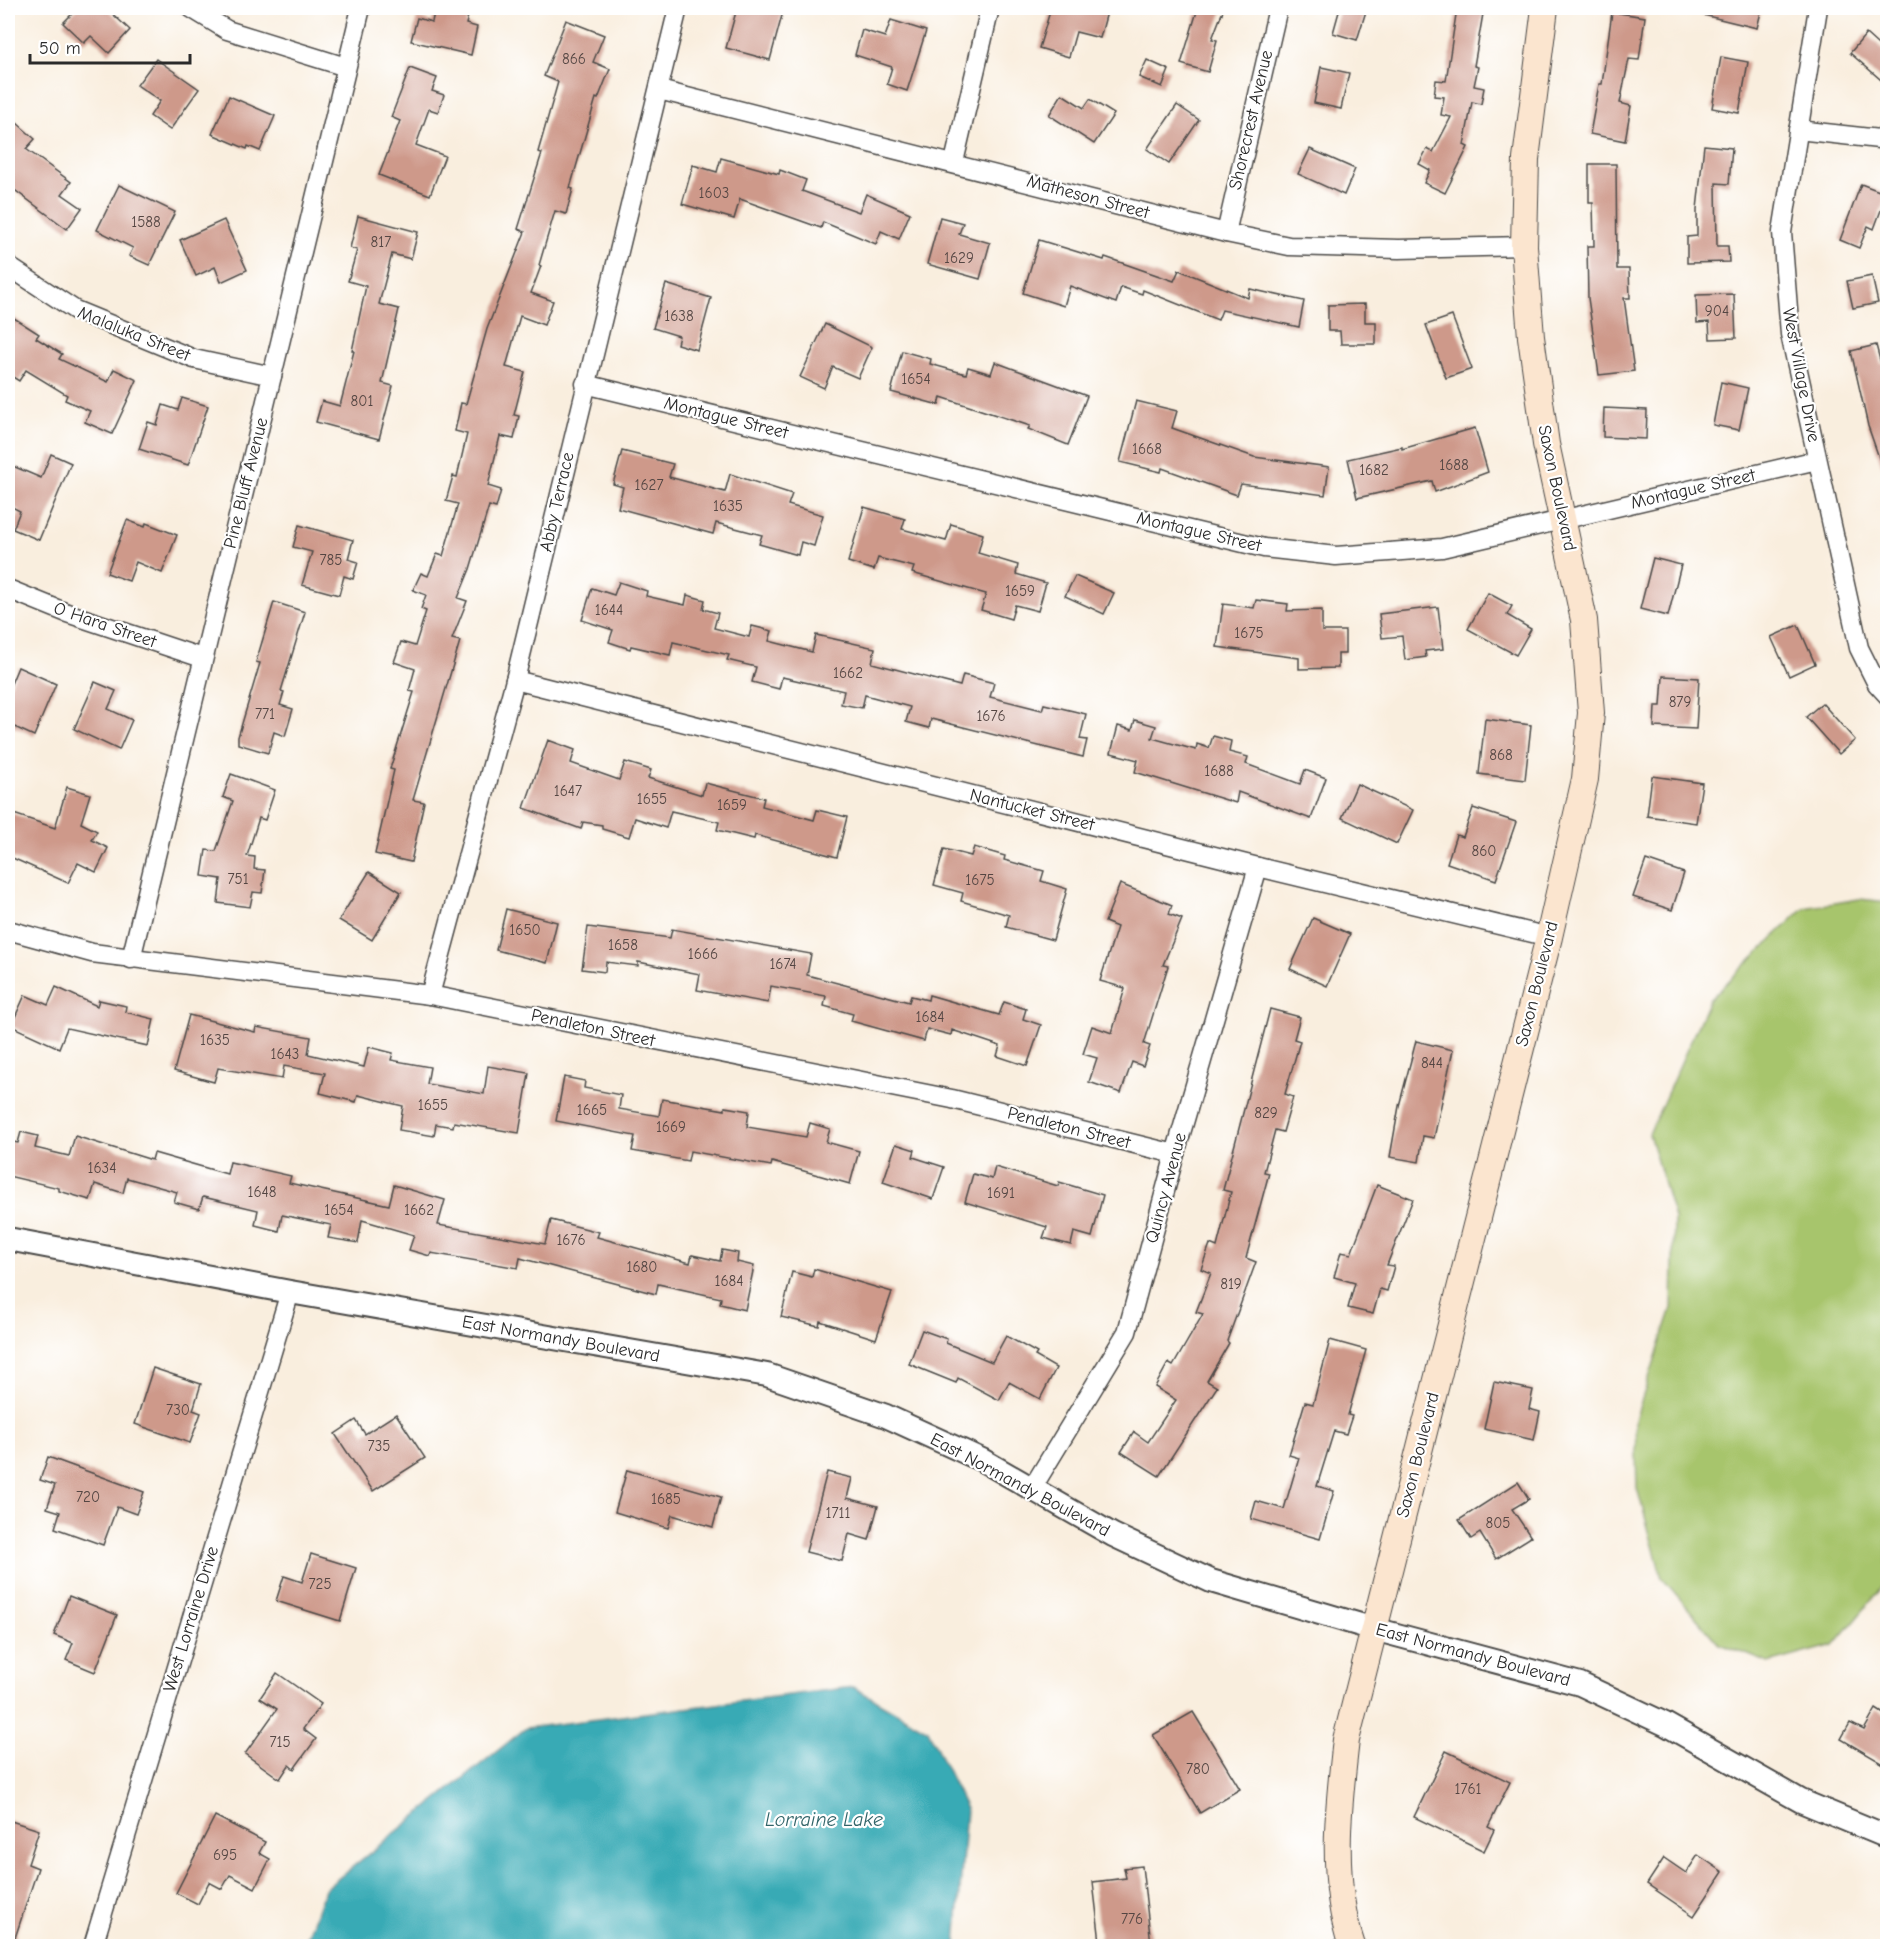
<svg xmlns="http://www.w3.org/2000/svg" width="1895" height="1954" font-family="'Comic Neue',sans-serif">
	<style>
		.green { fill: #a7c56c; stroke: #69784c; stroke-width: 1.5 }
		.water { fill: #39aab5; stroke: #326a70; stroke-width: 1.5 }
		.building { fill: #ce998a }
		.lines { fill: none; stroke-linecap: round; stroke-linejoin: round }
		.minor-casing { stroke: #4a4846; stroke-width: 21 }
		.tertiary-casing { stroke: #4a4846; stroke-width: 26 }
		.secondary-casing { stroke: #4a4846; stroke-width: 28 }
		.minor { stroke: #fff; stroke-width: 18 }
		.tertiary { stroke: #fff; stroke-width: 22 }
		.secondary { stroke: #fbe5cf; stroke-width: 26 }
		.labels { text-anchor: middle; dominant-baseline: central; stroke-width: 4.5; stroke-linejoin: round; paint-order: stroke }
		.number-label { font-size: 15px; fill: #544643 }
		.street-label { font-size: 18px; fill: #2b2b2b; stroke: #fff }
		.water-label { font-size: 20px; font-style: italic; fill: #316469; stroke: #fff }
	</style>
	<rect width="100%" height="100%" fill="#fff"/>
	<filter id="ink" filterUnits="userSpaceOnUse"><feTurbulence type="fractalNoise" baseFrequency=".0167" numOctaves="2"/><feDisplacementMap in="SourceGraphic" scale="12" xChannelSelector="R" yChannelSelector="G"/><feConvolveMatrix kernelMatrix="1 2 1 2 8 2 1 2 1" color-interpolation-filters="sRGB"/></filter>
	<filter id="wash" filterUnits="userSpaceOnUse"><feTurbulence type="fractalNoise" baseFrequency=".008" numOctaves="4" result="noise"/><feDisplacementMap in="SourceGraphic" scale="24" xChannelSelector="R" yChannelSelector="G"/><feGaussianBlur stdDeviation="1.35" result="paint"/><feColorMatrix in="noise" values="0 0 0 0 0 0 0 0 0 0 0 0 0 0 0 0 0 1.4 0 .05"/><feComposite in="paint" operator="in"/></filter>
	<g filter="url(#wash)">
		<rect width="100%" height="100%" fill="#f9eede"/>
		<path class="green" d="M1859,899L1888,902L1887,1582L1834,1645L1769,1663L1718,1643L1662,1578L1637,1488L1635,1420L1672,1308L1674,1218L1649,1134L1709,1000L1804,908Z"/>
		<path class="water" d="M853,1687L928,1730L966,1809L956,1946H304L325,1889L526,1728Z"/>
		<g id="blocks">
			<g class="building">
				<path d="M78,8H106L130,30L109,53L91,36L84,43L63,23Z"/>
				<path d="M435,8H470L466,24L477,27L471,55L411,41L417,18L432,22Z"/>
				<path d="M737,8H784L770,60L726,48Z"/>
				<path d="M1051,8H1091L1107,12L1100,38L1076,32L1069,57L1039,48Z"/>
				<path d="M1198,8H1224L1212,39L1217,40L1208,72L1181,64Z"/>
				<path d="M1340,8H1367L1357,40L1333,33Z"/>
				<path d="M1457,8H1484L1474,66L1478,67L1474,86L1484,88L1481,104L1472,102L1464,145L1468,147L1445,193L1424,183L1430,170L1419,164L1427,149L1433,152L1451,117L1441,115L1444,97L1434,96L1436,80L1446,81Z"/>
				<path d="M1700,8H1762L1757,28L1699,14Z"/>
				<path d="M1612,12L1645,17L1639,60L1629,59L1620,103L1631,106L1625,141L1590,134L1599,84H1602Z"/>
				<path d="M566,20L604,35L593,62L610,69L598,99L596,98L570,188L573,189L566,214L555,211L539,265L541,266L531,293L553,301L544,325L520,316L506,367L525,372L514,415L519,416L514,439L500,436L488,486L501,490L496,508L489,506L470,569L458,598L467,601L452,639L460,641L413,800L424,802L411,862L375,854L394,770L390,769L414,692L409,691L415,669L394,662L401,642L415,646L426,611L421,609L426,595L413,590L421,573L428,576L437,554L443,556L458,504L446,501L453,476L457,477L467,434L455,431L461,403L466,404L487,329L525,232L518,229L542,153L538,152L558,82L544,76Z"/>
				<path d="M891,20L926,31L907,91L887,84L892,67L855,55L862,30L885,37Z"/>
				<path d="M1866,34L1887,53V85L1850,53Z"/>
				<path d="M1721,57L1748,62L1739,113L1712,108Z"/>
				<path d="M156,59L199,89L170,130L150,116L160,101L137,85Z"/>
				<path d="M1147,60L1169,70L1162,87L1139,77Z"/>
				<path d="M1321,67L1349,73L1341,109L1314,103Z"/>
				<path d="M410,68L437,78L432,91L444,95L438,112L429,109L416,145L445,156L430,195L379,175L400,121L391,117Z"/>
				<path d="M1062,94L1084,108L1090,99L1114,114L1094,144L1049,115Z"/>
				<path d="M229,96L275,116L260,151L248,146L247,149L212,134Z"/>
				<path d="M1177,105L1199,120L1169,164L1147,149Z"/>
				<path d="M8,115L35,139L26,149L71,182L62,194L82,208L67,229L8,185Z"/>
				<path d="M1704,145L1732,148L1729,184L1716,183L1717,246H1728L1729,262L1687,263V237L1697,236V209Z"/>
				<path d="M1310,149L1355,169L1344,195L1298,174Z"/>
				<path d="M721,158L779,174L780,170L806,180L802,191L859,212L866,194L910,213L899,239L881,231L876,244L823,222L821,228L740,199L734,219L682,204L693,165L717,172Z"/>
				<path d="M1589,164H1616L1617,269H1629L1630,298H1624L1634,371L1599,375L1588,298L1587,246H1594L1593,203H1589Z"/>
				<path d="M1861,184L1887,194L1874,229L1868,226L1859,248L1840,240Z"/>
				<path d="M119,185L175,212L149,265L129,256L133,248L97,230Z"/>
				<path d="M358,216L418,232L411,259L392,254L379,304L399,309L382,383L393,386L379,439L316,422L322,401L340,406L354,351H352L366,286L348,281L357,250L350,248Z"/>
				<path d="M940,217L963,223L959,234L990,243L980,279L927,264Z"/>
				<path d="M224,220L247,270L221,282L215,267L196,276L180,240Z"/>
				<path d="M1039,240L1104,260L1105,257L1174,281L1179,270L1248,298L1250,289L1304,301L1299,327L1222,310L1218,320L1143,290L1142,294L1121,287L1116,303L1070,286L1064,306L1023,293Z"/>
				<path d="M1872,276L1878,303L1853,308L1847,281Z"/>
				<path d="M666,284L711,298L697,350L677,344L679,336L653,328Z"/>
				<path d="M1734,294L1736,338L1710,339L1709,322L1697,323L1696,295Z"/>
				<path d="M1365,304V322H1376V344H1341L1340,331H1328V305Z"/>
				<path d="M1452,316L1472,369L1446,378L1426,325Z"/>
				<path d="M14,318L39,334L36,338L62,354L59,359L108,382L114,369L137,380L112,434L85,422L90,411L65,400L67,395L26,370L19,381L8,374V328Z"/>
				<path d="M825,324L872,347L858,378L833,367L824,388L800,377Z"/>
				<path d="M1876,345L1881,364L1887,362V474L1885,475L1868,426L1851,351Z"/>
				<path d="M902,351L931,359L930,364L966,374L968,367L991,374L995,362L1087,396L1068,445L1028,429L1030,426L941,397L939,405L891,392Z"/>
				<path d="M1721,382L1748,388L1739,430L1713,425Z"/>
				<path d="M182,398L208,406L188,465L139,449L148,422L157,425L163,405L178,410Z"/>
				<path d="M1136,401L1177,411L1172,428L1254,457L1329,467L1325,495L1241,484L1237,495L1162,468L1161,472L1120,462Z"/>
				<path d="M1604,408L1647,410L1646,439L1603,437Z"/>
				<path d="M1475,428L1488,472L1435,492L1432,481L1357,498L1348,459L1402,447V449Z"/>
				<path d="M622,451L673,464L669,477L725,492L730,474L792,494L788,505L823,515L814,546L801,542L798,555L759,544L762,535L716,523L713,534L618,508L623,487L613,484Z"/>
				<path d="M51,454L71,463L39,540L13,529L20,511L8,505V464L41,478Z"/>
				<path d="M864,507L905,519L902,529L946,541L951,524L983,534L978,553L1018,565L1016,574L1046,583L1038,611L1015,605L1011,619L981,610L986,594L912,573L914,567L878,558L874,570L848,562Z"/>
				<path d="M127,520L145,527L146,523L177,535L162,573L136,562L129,581L107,573Z"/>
				<path d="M299,525L353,540L348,559L358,562L353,579L344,576L339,595L302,585L312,552L293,547Z"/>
				<path d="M1653,558L1681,565L1668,616L1640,609Z"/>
				<path d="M1075,576L1114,593L1104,614L1065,596Z"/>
				<path d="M619,582L647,591L646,596L685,605L687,595L705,600L703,609L718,613L714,628L749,637L752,626L772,631L769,641L812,652L816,635L875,648L872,663L960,686L963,675L994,683L990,697L1042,710L1044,704L1086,714L1080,739L1087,740L1083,757L931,719L929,728L906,722L910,707L865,695L862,708L841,704L844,691L782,677L779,689L752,682L756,667L727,660L729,655L673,642L670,655L631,646L630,649L609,642L613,630L582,620L592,588L614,595Z"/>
				<path d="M1488,593L1512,606L1507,615L1531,629L1516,655L1468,629Z"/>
				<path d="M1256,600L1288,604L1287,611L1322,610V631H1345V654H1338V668L1299,669V658L1217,647L1223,604L1254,608Z"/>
				<path d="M274,602L305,612L281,691L284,692L280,705L293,709L285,736L274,732L268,753L238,744V737L260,663L256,662Z"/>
				<path d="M1438,607L1443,649L1425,651L1426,657L1405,660L1402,636L1382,638L1379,614Z"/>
				<path d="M1798,625L1815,664L1789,676L1771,637Z"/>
				<path d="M18,667L56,684L34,736L8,724V691Z"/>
				<path d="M1663,676L1699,678L1696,729L1654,727L1655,706H1661Z"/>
				<path d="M95,682L116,691L108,709L132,720L119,750L74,729Z"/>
				<path d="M1822,703L1855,740L1839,754L1806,717Z"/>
				<path d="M1485,719L1531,725L1525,780L1479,774Z"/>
				<path d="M1135,720L1156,726L1152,738L1196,750L1197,744L1209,748L1213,736L1231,741L1229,752L1248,757L1246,764L1300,784L1305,770L1326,778L1311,819L1238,792L1236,803L1135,772L1138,760L1111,753L1118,726L1132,730Z"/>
				<path d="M548,740L575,750L571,763L619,780L625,762L651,770L648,778L702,795L705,783L764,798L762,806L814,820L817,810L847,817L837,857L755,835L754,839L717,830L719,822L671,811L666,828L635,818L629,837L602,829V825L583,822L581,829L524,808Z"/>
				<path d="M231,774L275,790L265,820L259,818L247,856L255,857L254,869L265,870L262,893L253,892L250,907L218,903L221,879L202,876L206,850L216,851L233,801L223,797Z"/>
				<path d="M1652,776L1702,783L1696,823L1647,816Z"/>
				<path d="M1357,784L1413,810L1397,844L1342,818Z"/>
				<path d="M67,787L90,794L81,823L97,831L92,840L108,848L96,872L78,863L68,883L8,856V812L55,828Z"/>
				<path d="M1473,808L1516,822L1496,880L1447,863L1456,835L1463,837Z"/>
				<path d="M974,847L1005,856L1004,860L1044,871L1041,881L1067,889L1053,940L1006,927L1009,915L961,901L963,893L934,885L944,849L971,856Z"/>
				<path d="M1646,860L1684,873L1672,910L1633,897Z"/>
				<path d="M369,872L401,892L372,940L339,920Z"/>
				<path d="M1120,884L1172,905L1169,914L1182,919L1163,965L1168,966L1144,1044L1150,1046L1143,1066L1132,1062L1121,1093L1089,1082L1097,1058L1083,1054L1092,1026L1112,1033L1125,988L1100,981L1117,927L1105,922Z"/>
				<path d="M506,909L557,922L547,963L496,950Z"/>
				<path d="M1313,918L1350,934L1327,986L1290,969Z"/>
				<path d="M588,927L670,938L672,929L811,954L807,975L909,1002L911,996L928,1000L929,995L999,1015L1004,1002L1026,1009L1023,1019L1041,1025L1027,1066L997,1056L1000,1046L952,1030L951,1035L927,1029L924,1041L851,1021L853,1014L824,1006L826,996L771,986L768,1003L697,990L700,974L638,962V966L606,962L605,972L582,969Z"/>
				<path d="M56,987L97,1006L99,1000L126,1006L125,1012L154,1019L148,1046L67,1028L59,1048L11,1026L25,995L48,1005Z"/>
				<path d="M1270,1009L1300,1017L1294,1039L1300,1041L1285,1094L1293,1097L1283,1132L1275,1130L1264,1172L1269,1173L1246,1258L1256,1262L1227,1341L1229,1343L1207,1381L1217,1387L1159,1476L1121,1452L1134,1432L1148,1442L1176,1400L1155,1387L1168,1363L1173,1366L1203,1314L1196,1312L1211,1273L1201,1269L1210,1244L1217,1247L1231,1192L1223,1190Z"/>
				<path d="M189,1015L255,1032L256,1027L311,1037L308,1054L364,1067L369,1047L393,1053L391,1060L430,1067L427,1084L484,1094L488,1066L529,1073L519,1133L454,1122L453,1127L436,1124L434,1136L399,1130L403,1106L358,1095L356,1102L320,1093L325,1073L284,1066L282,1079L218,1068L214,1082L174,1071Z"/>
				<path d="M1416,1041L1453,1050L1434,1138L1423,1136L1419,1162L1390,1157L1399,1106Z"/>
				<path d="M564,1077L585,1081L584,1088L621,1095L619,1109L659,1116L662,1099L725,1110V1107L749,1111L747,1127L806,1137L810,1123L830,1129L826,1142L859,1151L850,1184L772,1162L771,1166L690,1151L688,1161L632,1151L635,1136L556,1121Z"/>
				<path d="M21,1132L38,1136L35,1148L69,1156L75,1136L152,1160L154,1153L227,1174L230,1162L291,1176L289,1183L389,1205L394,1185L445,1200L438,1225L545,1244L551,1220L599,1232L597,1237L690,1263L692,1255L720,1261L722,1250L738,1253L737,1262L754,1266L745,1310L720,1304L721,1298L658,1284L656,1294L520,1258L518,1268L431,1253L430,1256L409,1250L414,1235L362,1220L358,1243L328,1238L331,1225L282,1215L279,1231L255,1225L258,1210L203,1197L199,1209L174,1202L177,1192L127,1178L123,1193L95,1184L90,1200L59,1191V1188L8,1176V1141L18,1143Z"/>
				<path d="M896,1144L915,1150L913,1157L944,1167L933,1199L883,1182Z"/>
				<path d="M995,1167L1058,1186L1059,1182L1103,1195L1092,1237L1074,1232L1071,1245L1043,1238L1047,1227L965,1202L973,1174L992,1179Z"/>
				<path d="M1377,1185L1413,1199L1387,1265L1394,1266L1387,1291L1380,1289L1373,1314L1348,1308L1355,1283L1334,1277L1341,1252L1351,1254Z"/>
				<path d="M814,1269L892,1292L876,1339L820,1321L819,1326L781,1317L792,1272L812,1277Z"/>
				<path d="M922,1330L947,1339L946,1343L992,1362L1006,1336L1037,1353L1035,1356L1056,1368L1040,1399L1009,1382L999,1400L958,1378L956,1383L909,1364Z"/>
				<path d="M1330,1340L1366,1350L1348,1415L1352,1416L1346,1434L1334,1431L1317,1486L1334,1491L1320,1539L1251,1519L1256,1501L1284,1509L1299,1458L1289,1455L1305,1402L1313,1404Z"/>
				<path d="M153,1368L201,1384L193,1410L201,1413L190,1443L135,1424Z"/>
				<path d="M1494,1382L1533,1390L1529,1409L1540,1412L1534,1440L1484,1429Z"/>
				<path d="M396,1414L425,1458L373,1491L335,1434L356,1420L365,1434Z"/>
				<path d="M48,1457L144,1492L136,1514L117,1507L103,1545L55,1528L60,1512L47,1508L55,1485L40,1480Z"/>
				<path d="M627,1470L721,1497L713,1527L672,1515L668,1528L615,1512Z"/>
				<path d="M827,1472L852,1478L847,1498L878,1506L869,1540L849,1534L842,1561L806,1552Z"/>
				<path d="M1518,1482L1529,1499L1512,1509L1531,1537L1496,1559L1480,1533L1471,1539L1459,1520Z"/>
				<path d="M311,1554L356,1568L340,1621L276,1601L284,1576L302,1582Z"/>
				<path d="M69,1596L117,1615L95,1672L66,1660L73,1643L54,1635Z"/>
				<path d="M277,1673L321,1704L303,1729L316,1739L294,1769L289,1765L280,1779L245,1754L277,1709L260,1698Z"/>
				<path d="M1876,1709L1887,1716V1766L1841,1739L1850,1723L1864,1730Z"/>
				<path d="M1193,1712L1240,1789L1200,1813L1153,1735Z"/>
				<path d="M1446,1751L1510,1782L1488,1827L1494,1830L1484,1851L1414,1817Z"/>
				<path d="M215,1816L265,1842L259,1853L270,1859L255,1888L230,1875L222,1889L209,1882L198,1904L176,1893Z"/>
				<path d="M8,1820L39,1830L28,1864L38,1868L12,1947H8Z"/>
				<path d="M1698,1855L1723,1872L1694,1916L1647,1884L1664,1858L1686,1873Z"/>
				<path d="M1142,1866L1151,1944L1116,1947L1115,1941L1100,1942L1093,1882L1126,1878L1124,1868Z"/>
			</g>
		</g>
	</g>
	<g filter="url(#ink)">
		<use href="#blocks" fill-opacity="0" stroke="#4a4846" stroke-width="1.5"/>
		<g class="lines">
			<g class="minor-casing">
				<g id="minor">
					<path d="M191,8L227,30L346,67"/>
					<path d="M1818,8L1782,232L1790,334L1859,648L1877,684L1888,696"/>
					<path d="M659,90L1226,233L1289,246L1399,249L1524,246"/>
					<path d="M1798,130L1888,140"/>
					<path d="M954,162L990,8"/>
					<path d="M1226,233L1278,8"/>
					<path d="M8,266L75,310L194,359L272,376"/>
					<path d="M585,384L1264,548L1336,556L1442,548L1817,460"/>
					<path d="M8,589L67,613L202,658"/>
					<path d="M515,680L1258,867L1549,937"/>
					<path d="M8,930L92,953L430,995L952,1099L1175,1154"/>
					<path d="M131,959L361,8"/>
					<path d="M430,995L515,680L678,8"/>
					<path d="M1031,1490L1127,1332L1175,1154L1258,867"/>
					<path d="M93,1946L290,1292"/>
				</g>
			</g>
			<g class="tertiary-casing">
				<path id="tertiary" d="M8,1239L290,1292L767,1375L886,1416L982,1460L1113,1535L1211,1581L1374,1629L1580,1684L1665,1724L1801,1801L1888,1837"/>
			</g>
			<g class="secondary-casing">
				<path id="secondary" d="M1352,1946C1330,1880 1338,1808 1346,1740L1549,937L1585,779L1591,713L1584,620L1546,444L1531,337L1524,246L1526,159L1545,8"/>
			</g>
			<use href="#minor" class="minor"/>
			<use href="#tertiary" class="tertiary"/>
			<use href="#secondary" class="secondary"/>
		</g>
	</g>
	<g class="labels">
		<g class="number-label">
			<text x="574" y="59">866</text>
			<text x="714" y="193">1603</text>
			<text x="146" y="222">1588</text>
			<text x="381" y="242">817</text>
			<text x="959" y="258">1629</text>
			<text x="1717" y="311">904</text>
			<text x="679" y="316">1638</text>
			<text x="916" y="379">1654</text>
			<text x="362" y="401">801</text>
			<text x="1147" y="449">1668</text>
			<text x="1454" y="465">1688</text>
			<text x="1374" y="470">1682</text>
			<text x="649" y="485">1627</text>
			<text x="728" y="506">1635</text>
			<text x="331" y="560">785</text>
			<text x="1020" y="591">1659</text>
			<text x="609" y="610">1644</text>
			<text x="1249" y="633">1675</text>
			<text x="848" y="673">1662</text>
			<text x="1680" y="702">879</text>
			<text x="265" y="714">771</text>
			<text x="991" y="716">1676</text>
			<text x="1501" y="755">868</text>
			<text x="1219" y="771">1688</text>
			<text x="568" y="791">1647</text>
			<text x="652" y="799">1655</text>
			<text x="732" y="805">1659</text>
			<text x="1484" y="851">860</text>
			<text x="238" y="879">751</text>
			<text x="980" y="880">1675</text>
			<text x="525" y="930">1650</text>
			<text x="623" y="945">1658</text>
			<text x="703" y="954">1666</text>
			<text x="783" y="964">1674</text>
			<text x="930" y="1017">1684</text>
			<text x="215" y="1040">1635</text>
			<text x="285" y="1054">1643</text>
			<text x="1432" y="1063">844</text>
			<text x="433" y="1105">1655</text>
			<text x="592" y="1110">1665</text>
			<text x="1266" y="1113">829</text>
			<text x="671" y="1127">1669</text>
			<text x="102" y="1168">1634</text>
			<text x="262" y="1192">1648</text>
			<text x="1001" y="1193">1691</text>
			<text x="339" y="1210">1654</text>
			<text x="419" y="1210">1662</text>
			<text x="571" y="1240">1676</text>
			<text x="642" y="1267">1680</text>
			<text x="729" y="1281">1684</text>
			<text x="1231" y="1284">819</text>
			<text x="178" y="1410">730</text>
			<text x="379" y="1446">735</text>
			<text x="88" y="1497">720</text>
			<text x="666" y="1499">1685</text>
			<text x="838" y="1513">1711</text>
			<text x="1498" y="1523">805</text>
			<text x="320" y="1584">725</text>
			<text x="280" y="1742">715</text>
			<text x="1198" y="1769">780</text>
			<text x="1468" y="1789">1761</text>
			<text x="225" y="1855">695</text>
			<text x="1132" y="1919">776</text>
		</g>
		<g class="street-label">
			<text transform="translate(1251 120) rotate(-77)">Shorecrest Avenue</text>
			<text transform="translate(1088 197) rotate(15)">Matheson Street</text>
			<text transform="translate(134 334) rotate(22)">Malaluka Street</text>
			<text transform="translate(1801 375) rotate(79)">West Village Drive</text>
			<text transform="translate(726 418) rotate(14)">Montague Street</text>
			<text transform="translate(246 483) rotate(-76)">Pine Bluff Avenue</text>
			<text transform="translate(1557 488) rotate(78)">Saxon Boulevard</text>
			<text transform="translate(1693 489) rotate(-13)">Montague Street</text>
			<text transform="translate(557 502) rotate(-77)">Abby Terrace</text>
			<text transform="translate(1199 532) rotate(13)">Montague Street</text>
			<text transform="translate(105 625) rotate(19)">O Hara Street</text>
			<text transform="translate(1032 810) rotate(14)">Nantucket Street</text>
			<text transform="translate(1537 984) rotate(-76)">Saxon Boulevard</text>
			<text transform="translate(593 1028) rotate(12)">Pendleton Street</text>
			<text transform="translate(1069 1128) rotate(14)">Pendleton Street</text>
			<text transform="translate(1166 1188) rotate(-75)">Quincy Avenue</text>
			<text transform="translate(561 1339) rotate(10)">East Normandy Boulevard</text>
			<text transform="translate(1418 1455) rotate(-76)">Saxon Boulevard</text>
			<text transform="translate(1020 1485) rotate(28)">East Normandy Boulevard</text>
			<text transform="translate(191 1619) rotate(-73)">West Lorraine Drive</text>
			<text transform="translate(1473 1655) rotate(15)">East Normandy Boulevard</text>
		</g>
		<g class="water-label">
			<text x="824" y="1819">Lorraine Lake</text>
		</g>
	</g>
	<rect width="1895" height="1954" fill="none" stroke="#fff" stroke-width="30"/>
	<path d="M30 54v9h160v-9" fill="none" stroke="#2b2b2b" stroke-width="3"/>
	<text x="39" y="54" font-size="18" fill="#2b2b2b" stroke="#ffffff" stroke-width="4.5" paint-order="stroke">50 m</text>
</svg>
